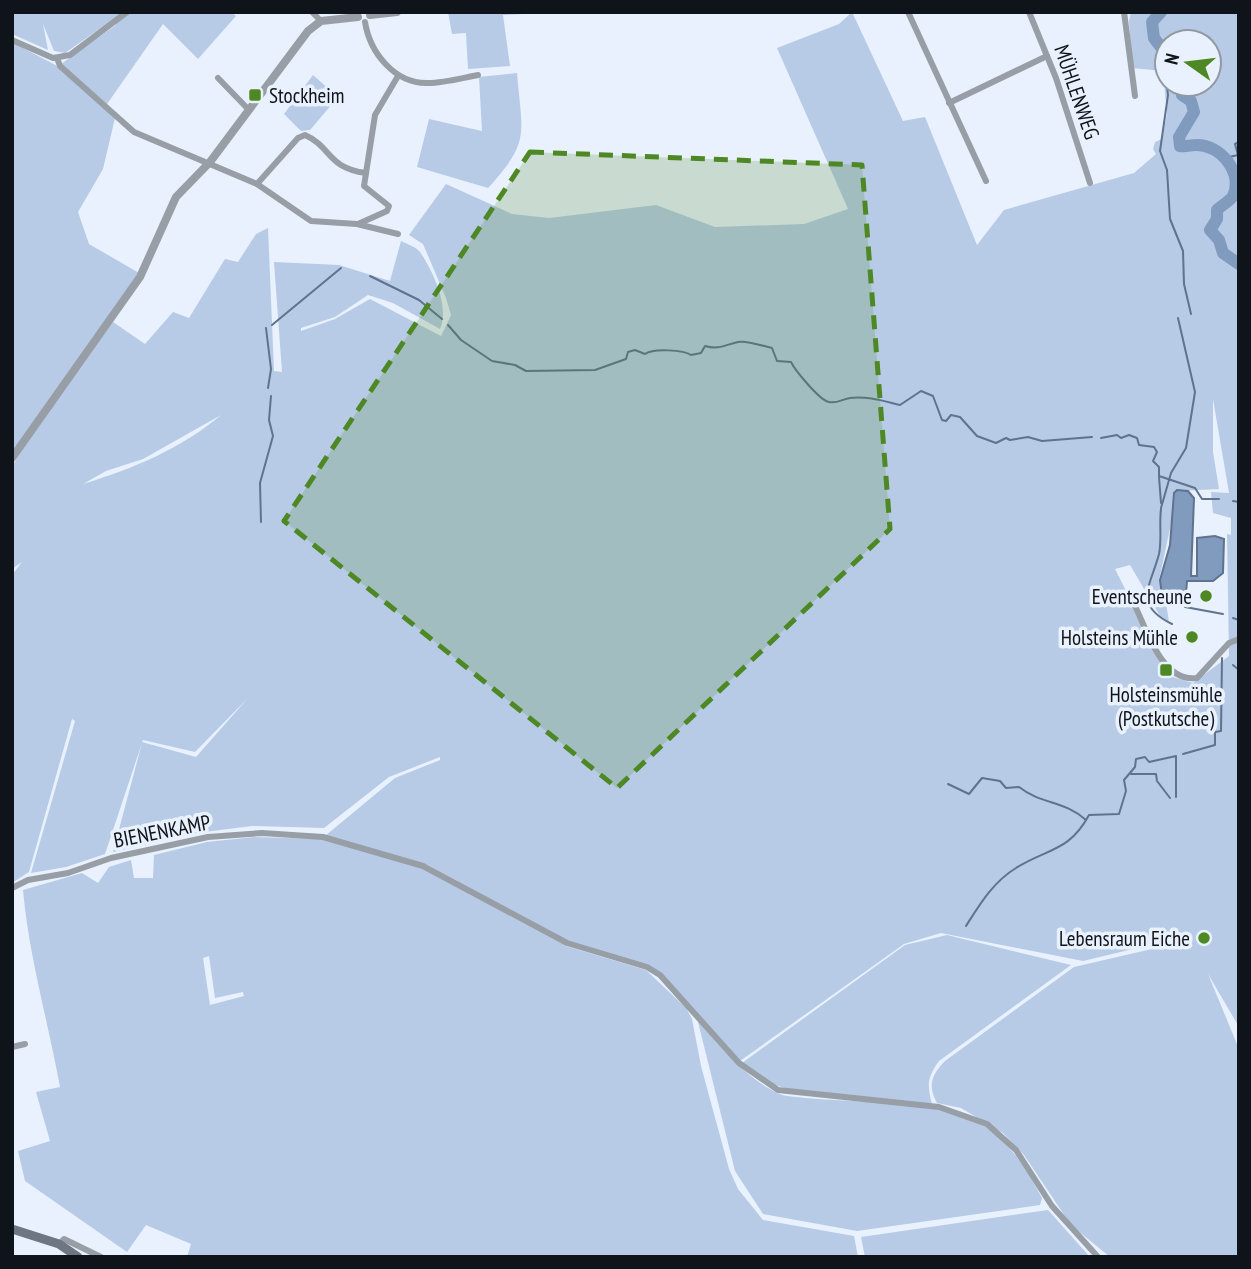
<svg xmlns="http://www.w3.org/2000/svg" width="1251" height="1269" font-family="'PT Sans Narrow',sans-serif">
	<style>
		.green { fill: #b7cbe7; fill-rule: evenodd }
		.water { fill: #819bbf; stroke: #5f728e; stroke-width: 2 }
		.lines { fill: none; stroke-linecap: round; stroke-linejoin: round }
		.stream { stroke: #5f728e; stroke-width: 2 }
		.river { stroke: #819bbf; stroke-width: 12 }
		.minor { stroke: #989ea6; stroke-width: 6 }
		.tertiary { stroke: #989ea6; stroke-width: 8 }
		.secondary { stroke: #6e7682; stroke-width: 9 }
		.marked { fill: #4e8824; fill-opacity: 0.2; stroke: #4e8824; stroke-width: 5; stroke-dasharray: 14 9; stroke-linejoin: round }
		.poi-dot { fill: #4e8824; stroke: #e8f1fd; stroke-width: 2.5 }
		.labels { text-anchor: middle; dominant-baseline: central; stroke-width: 7; stroke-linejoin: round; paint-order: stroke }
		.street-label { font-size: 21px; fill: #0f141a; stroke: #e8f1fd }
		.poi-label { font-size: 21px; fill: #0f141a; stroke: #e8f1fd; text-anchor: end }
	</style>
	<rect width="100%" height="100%" fill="#e8f1fd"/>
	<g class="green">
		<path d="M12,12H231L236,16L198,59L163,24L107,104L61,64L116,25L112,20L65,53L54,51L43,24L48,50L12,34Z"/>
		<path d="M448,12H563L503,15L510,66L468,69L466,33L452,34Z"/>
		<path d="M852,12L903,121L925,117L977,245L1004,210L1134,173L1156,154L1153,149L1155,142L1162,139L1167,114L1163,71L1132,68L1129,21L1131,12H1239V1027L1208,974L1239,1049V1257H1110L1071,1225L1024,1155L1003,1133L961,1108L937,1103C927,1086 932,1074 945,1061L1074,967L1182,942L1179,938L1083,961L941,933L904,944L740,1061L662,975L568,941L428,865L325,836L395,778L440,760V757L389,777L324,828L252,826L196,833L113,852L142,743L105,854L66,867L31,873L75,721L72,719L29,872L12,883V575L22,562L12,569V467L26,441L113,322L145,344L173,312L189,318L225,259L238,262L256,234L268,228L274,371L282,372L274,262L339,265L390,281L401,241C407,244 416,247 420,252C433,271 450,307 440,329L393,303L368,295L335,317L301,328V331L335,319L370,299L441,336L451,315L446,298L423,244L409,235L446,184L512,214L549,218L656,205L715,227L804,224L848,209L777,48L839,24ZM1167,42H1209V84H1167ZM1213,399L1229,493L1211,492L1213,513L1231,518V535L1227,534L1229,656L1193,683L1169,676L1115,569L1130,565L1160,616L1169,622L1163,584L1159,580L1178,491L1219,489L1213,452ZM221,415C181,449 132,469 83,484L106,471L143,459ZM248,698L196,757L142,742L143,740L195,752Z"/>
		<path d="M12,42L59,67L115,118L103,169L78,212L89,244L139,273L12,453Z"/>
		<path d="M517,73C522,134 531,141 488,188L417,167L429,119L482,131L479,77Z"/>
		<path d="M313,75L338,97L310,130L301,131L284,114Z"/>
		<path d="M254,837L325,839L425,869L566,946L646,970L686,1008L692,1019L701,1066L729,1169L738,1189L763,1220L854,1236L858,1257H187L191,1244L146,1225L127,1252L25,1181L18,1151L50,1141L36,1092L60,1087C48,1021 29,957 23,890L82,873L98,883L109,867L131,860L134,878H153L154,855L207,842ZM209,956L215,998L243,992L244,996L210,1005L203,958Z"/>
		<path d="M947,935L1071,965L939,1061C927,1078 927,1084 932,1104L798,1092L772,1084L742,1063L905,945Z"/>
		<path d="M697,1018C722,1047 746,1080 782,1095C840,1105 939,1096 986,1127C1012,1145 1028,1172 1042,1198L1040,1205L857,1231L763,1214L735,1171Z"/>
		<path d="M1048,1210L1090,1257H865L861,1237Z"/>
	</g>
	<path class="water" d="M1177,490L1188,491L1194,498L1191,576H1197V538L1215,536L1224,539L1223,573L1213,581H1187L1186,593L1180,604L1174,606L1163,603L1160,580L1170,545L1174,493Z"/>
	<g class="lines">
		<g class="stream">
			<path d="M1163,54L1168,95L1160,151L1167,170L1170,219L1183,251L1184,284L1191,314"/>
			<path d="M1225,158L1238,155L1235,144L1239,142"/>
			<path d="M370,276L419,300L442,319"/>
			<path d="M272,325L341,268"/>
			<path d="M448,325L461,340L492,361L515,365L526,371L595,370L626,359L628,352L635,350L645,354C653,348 684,350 691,355L701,353L705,346C719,350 724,345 738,342C747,340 762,346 772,348L777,361L791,362C795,370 819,400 829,402C836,404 843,399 850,398C868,396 883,401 900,405L921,391L933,396L942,420L946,421L951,415L960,417L977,436L996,443L1006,438L1010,440L1028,437L1042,441L1092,437"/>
			<path d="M266,328L271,369L268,388"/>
			<path d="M1101,438L1117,435L1121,438L1129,435L1137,438L1139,445L1154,447L1157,452L1153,461L1159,467V476L1195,488L1202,499H1219"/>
			<path d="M1159,477L1161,503"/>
			<path d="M1233,501L1239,502"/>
			<path d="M1161,508L1171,473L1186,448L1195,392L1178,318"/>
			<path d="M1161,509C1159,523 1162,540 1159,554C1151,585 1132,605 1172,624"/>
			<path d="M261,522L260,483L273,436L269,420L271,396"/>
			<path d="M1185,607L1223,614"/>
			<path d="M1233,618L1239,620"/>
			<path d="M1233,665L1239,670"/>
			<path d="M1183,754L1215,745V732L1221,731L1222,658"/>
			<path d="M1131,774H1156L1157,781L1170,798"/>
			<path d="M948,784L969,794L982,778L1000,781L1006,788L1019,787C1042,805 1064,800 1086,820"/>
			<path d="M966,926C980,904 993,882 1016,868C1048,848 1069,852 1089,815L1119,814L1126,791L1124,780L1135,767L1136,759L1145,757L1149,762L1176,756V797"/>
		</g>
		<g class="river">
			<path d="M1161,12L1152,22L1154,38L1167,55"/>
			<path d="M1183,84L1182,95L1191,101L1194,112L1179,137L1180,146C1186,147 1190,145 1196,145C1220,144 1244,173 1233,196C1230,201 1222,205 1217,210V219L1210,230L1219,240L1223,253L1239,264"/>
		</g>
		<g class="minor">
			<path d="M312,12L321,21"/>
			<path d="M908,12L986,181"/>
			<path d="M1029,12L1056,78L1090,183"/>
			<path d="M1124,12L1135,96"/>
			<path d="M365,22C370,53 395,84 428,83C444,83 462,78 478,75"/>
			<path d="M12,40L53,58L70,55L127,12"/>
			<path d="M57,58L60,66L134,132L257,184L311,221L357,224L398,234"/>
			<path d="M218,78L249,110"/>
			<path d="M949,103L1047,56"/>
			<path d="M257,184L298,138L305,135C332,147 327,168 366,173"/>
			<path d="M358,224L387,211L389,206L364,186L375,115L398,76"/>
			<path d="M1135,606C1147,630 1162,683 1197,678L1229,643L1239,639"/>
			<path d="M12,888L28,880L68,873L111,858L208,837L262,833L323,837L423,866L567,943L647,967L660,975L739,1063L778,1090L939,1107L987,1124L1016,1150L1052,1206L1098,1257"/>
			<path d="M12,1047L25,1044"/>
			<path d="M59,1244L64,1239L101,1257"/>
		</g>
		<g class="tertiary">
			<path d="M370,15L397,12"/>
			<path d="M12,458L140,277L176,197L210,162L308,31L321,21L358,17"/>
		</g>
		<path class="secondary" d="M12,1229L59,1244L78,1257"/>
	</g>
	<path class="marked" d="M530,152L862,165L890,529L617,788L284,521Z"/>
	<g class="poi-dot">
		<rect x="248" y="88" width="14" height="14" rx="3.5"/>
		<circle cx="1206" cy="596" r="7"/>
		<circle cx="1192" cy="637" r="7"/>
		<rect x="1159" y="663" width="14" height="14" rx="3.5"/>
		<circle cx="1204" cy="938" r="7"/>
	</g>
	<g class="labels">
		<g class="street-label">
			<text transform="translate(1077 92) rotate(71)">MÜHLENWEG</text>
			<text transform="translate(162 831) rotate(-11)">BIENENKAMP</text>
		</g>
		<g class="poi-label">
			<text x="269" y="95" text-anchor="start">Stockheim</text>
			<text x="1192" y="596">Eventscheune</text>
			<text x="1178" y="637">Holsteins Mühle</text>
			<text x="1166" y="694" text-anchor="middle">Holsteinsmühle<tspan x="1166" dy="24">(Postkutsche)</tspan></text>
			<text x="1190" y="938">Lebensraum Eiche</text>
		</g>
	</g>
	<rect width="1251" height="1269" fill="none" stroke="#0f141a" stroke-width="28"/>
	<g transform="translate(1188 63) rotate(284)"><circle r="33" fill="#e8f1fd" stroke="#9199a2" stroke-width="2"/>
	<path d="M0-5L12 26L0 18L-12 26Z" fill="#4e8824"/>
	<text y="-10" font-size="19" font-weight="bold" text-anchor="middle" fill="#0f141a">N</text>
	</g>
</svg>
